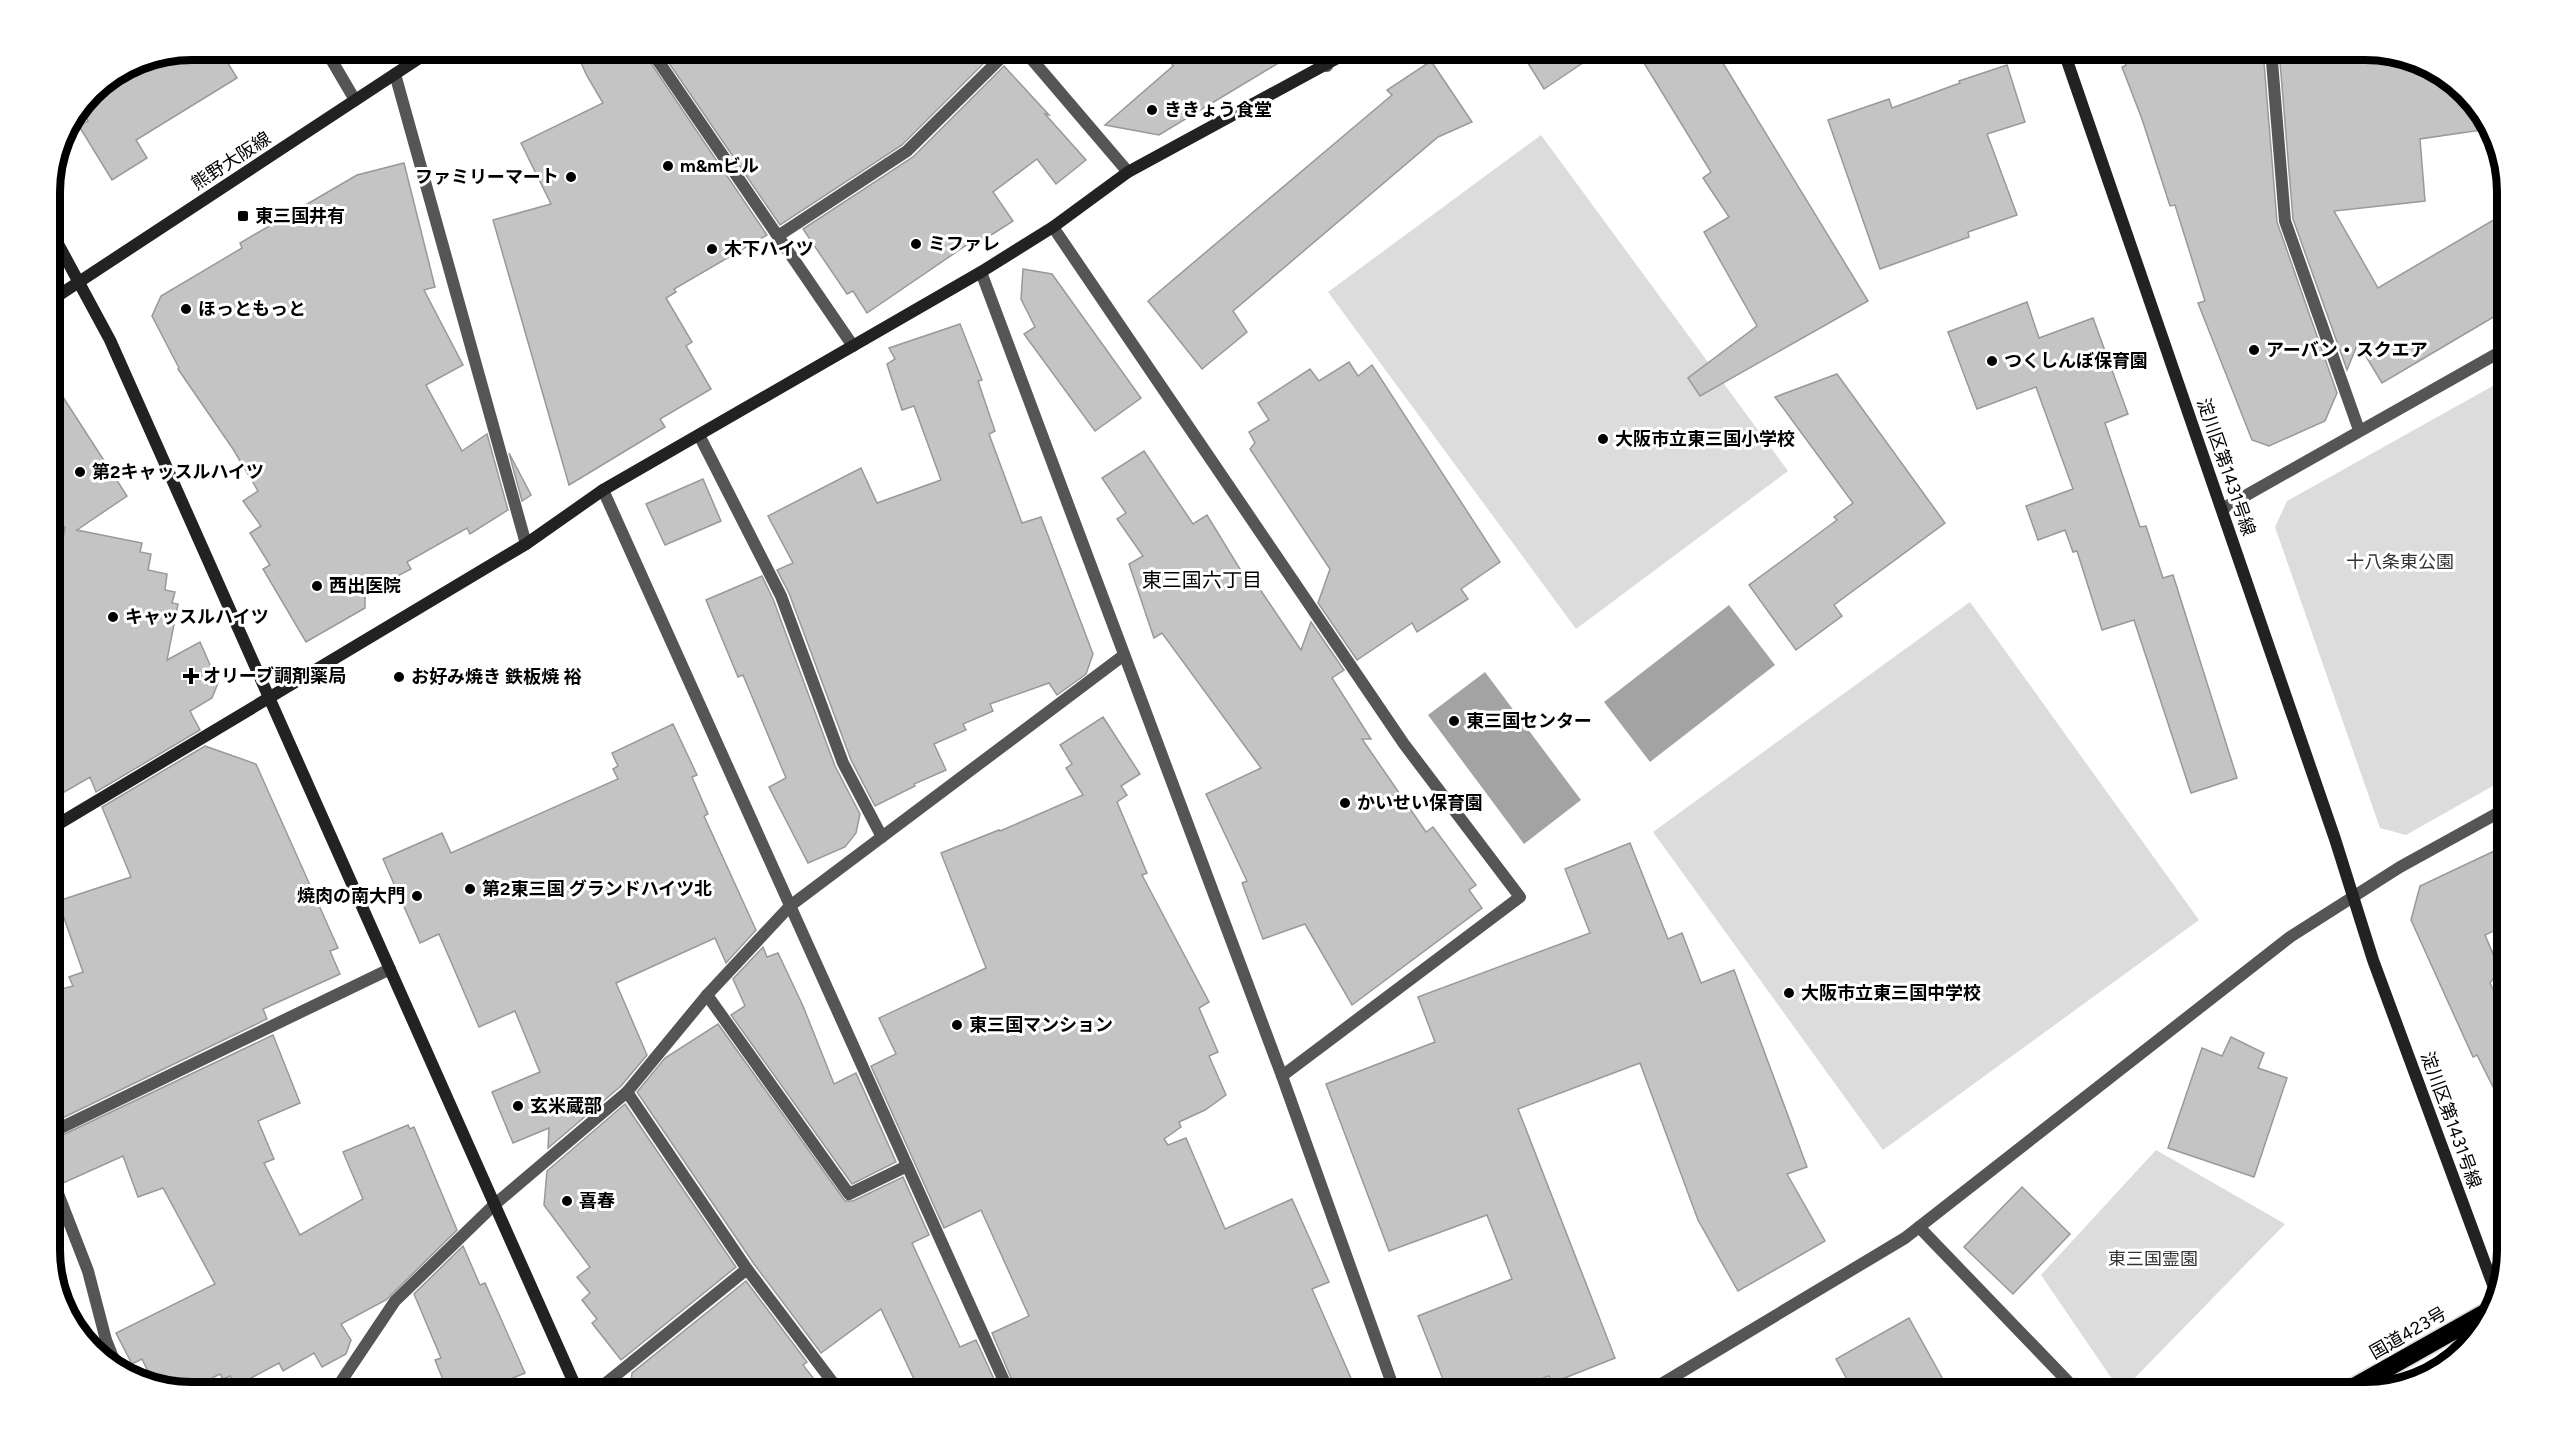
<svg xmlns="http://www.w3.org/2000/svg" width="2557" height="1442" font-family="Figtree,'Noto Sans JP',sans-serif">
	<style>
		.green { fill: #dcdcdc }
		.water { fill: #a3a3a3 }
		.building { fill: #c4c4c4; stroke: #999; stroke-width: 1.5 }
		.lines { fill: none; stroke-linecap: round; stroke-linejoin: round }
		.highway-casing { stroke: #dbdbdb; stroke-width: 21 }
		.lane { stroke: #555; stroke-width: 12 }
		.street { stroke: #555; stroke-width: 12 }
		.secondary { stroke: #222; stroke-width: 12 }
		.highway { stroke: #000; stroke-width: 18 }
		.poi-dot { fill: #000; stroke: #fff; stroke-width: 2 }
		.labels { text-anchor: middle; dominant-baseline: central; stroke-width: 6; stroke-linejoin: round; paint-order: stroke }
		.poi-label { font-size: 18px; font-weight: bold; fill: #000; stroke: #fff; text-anchor: start }
		.street-label { font-size: 18px; fill: #000; stroke: #fff }
		.park-label { font-size: 18px; fill: #333; stroke: #fff }
		.neighbourhood-label { font-size: 20px; fill: #000; stroke: #fff }
		.rim { fill: none; stroke: #000; stroke-width: 8 }
	</style>
	<rect width="100%" height="100%" fill="#fff"/>
	<g class="green">
		<path d="M1541,135L1788,471L1576,629L1328,292Z"/>
		<path d="M2507,378V778L2406,835L2380,828L2275,527L2287,501Z"/>
		<path d="M1970,602L2199,920L1883,1150L1653,832Z"/>
		<path d="M2156,1150L2285,1224L2121,1392L2041,1275Z"/>
	</g>
	<g class="water">
		<path d="M1729,605L1775,665L1650,762L1604,702Z"/>
		<path d="M1485,672L1581,800L1524,844L1428,715Z"/>
	</g>
	<g class="building">
		<path d="M192,50H220L237,78L136,140L147,158L112,180L79,126L88,121L80,107L92,91L138,60Z"/>
		<path d="M575,50H642L767,235L674,289L676,292L666,298L692,342L686,346L711,389L660,419L665,427L569,485L493,220L551,204L521,143L603,103L587,76Z"/>
		<path d="M660,50H990L993,54L902,145L780,225Z"/>
		<path d="M1164,50H1300L1159,135L1105,125L1173,66Z"/>
		<path d="M1520,50H1602L1544,89Z"/>
		<path d="M1636,50H1715L1868,301L1700,396L1688,378L1757,326L1704,232L1729,217L1703,178L1711,172Z"/>
		<path d="M2121,50H2263L2277,222L2337,393L2325,421L2269,446L2252,440L2198,303L2205,301L2175,205L2170,206L2142,119L2122,67L2126,65Z"/>
		<path d="M2279,50H2365L2436,68L2484,113L2489,129L2420,139L2425,201L2334,211L2378,288L2507,212V309L2382,383L2358,343L2347,370L2293,219Z"/>
		<path d="M1431,61L1472,122L1438,137L1233,311L1247,332L1202,369L1148,301L1392,95L1387,90Z"/>
		<path d="M2007,65L2025,122L1987,134L2017,215L1968,232L1969,237L1880,269L1828,120L1889,99L1892,108L1960,83L1959,81Z"/>
		<path d="M1004,66L1049,115L1045,114L1086,160L1056,184L1037,159L993,192L1013,221L971,248L968,244L867,313L853,291L847,294L803,229L913,157Z"/>
		<path d="M404,163L435,287L424,290L463,365L426,385L462,451L487,434L508,510L470,534L467,528L407,562L411,569L365,593V608L306,642L263,569L270,565L250,533L261,526L243,501L258,491L233,449L178,369L179,368L152,316L161,296L242,248L240,243L357,175Z"/>
		<path d="M1023,269L1052,274L1141,398L1095,431L1024,334L1035,327L1021,299Z"/>
		<path d="M2027,302L2039,338L2093,318L2128,414L2105,423L2140,527L2146,526L2163,578L2173,575L2237,778L2191,793L2134,620L2102,630L2077,551L2073,552L2065,530L2038,540L2026,506L2073,489L2036,387L1977,409L1948,332Z"/>
		<path d="M960,324L982,380L978,381L995,431L989,434L1022,523L1041,517L1093,654L1086,674L1057,695L1049,683L990,704L993,711L963,724L966,730L934,744L946,770L914,784L915,786L875,806L851,760L789,593L777,570L793,563L768,516L861,468L877,503L941,480L914,406L902,410L887,364L895,359L889,348Z"/>
		<path d="M1349,362L1358,376L1372,365L1500,562L1461,589L1468,599L1417,632L1412,623L1357,660L1318,603L1330,569L1250,449L1255,443L1249,432L1269,420L1258,403L1310,369L1319,381Z"/>
		<path d="M1837,374L1945,523L1834,605L1842,616L1796,650L1749,585L1837,520L1834,517L1853,503L1775,397Z"/>
		<path d="M50,377L127,496L77,530L142,543L140,552L151,554L148,570L167,574L165,590L175,592L172,603L178,604L167,660L200,642L218,683L212,698L190,711L200,730L96,792L90,777L61,794L50,773V602L65,528L50,505Z"/>
		<path d="M1144,451L1193,524L1207,515L1246,579L1251,576L1301,650L1311,622L1344,670L1332,678L1371,739H1362L1426,832L1433,827L1476,885L1469,890L1482,908L1352,1005L1305,924L1263,939L1242,883L1247,881L1206,794L1261,768L1162,633L1154,638L1129,564L1143,556L1117,519L1126,513L1102,478Z"/>
		<path d="M509,453L531,495L522,501Z"/>
		<path d="M703,479L721,521L665,545L646,504Z"/>
		<path d="M762,576L773,599L835,766L860,814L856,833L845,847L808,863L769,787L786,778L743,675L738,677L706,600Z"/>
		<path d="M1103,717L1140,774L1121,786L1127,795L1117,802L1147,873L1142,875L1209,1002L1199,1008L1218,1052L1209,1056L1226,1095L1205,1110L1179,1122L1181,1127L1164,1139L1168,1145L1186,1138L1225,1229L1292,1199L1329,1282L1312,1289L1357,1392H1017L992,1333L1029,1316L981,1210L944,1228L871,1066L896,1054L879,1018L986,968L941,853L999,830L1000,831L1083,795L1066,768L1072,764L1060,745Z"/>
		<path d="M673,724L697,775L692,777L708,814L704,816L756,930L726,963L715,938L616,983L647,1055L621,1086L548,1148L549,1128L513,1143L492,1092L540,1072L515,1011L479,1027L439,934L420,943L383,859L442,833L451,853L618,779L613,769L618,766L612,753Z"/>
		<path d="M205,746L256,764L338,948L330,951L340,974L263,1009L267,1019L50,1124V992L73,986L69,977L83,972L58,901L131,877L102,807Z"/>
		<path d="M1630,843L1668,939L1682,933L1701,983L1734,970L1807,1167L1787,1174L1825,1241L1738,1291L1698,1220L1640,1063L1518,1109L1615,1358L1552,1383L1549,1376L1506,1392H1448L1418,1316L1512,1279L1487,1215L1389,1251L1326,1084L1435,1042L1418,997L1590,933L1565,869Z"/>
		<path d="M2507,845V907L2498,912L2504,926L2485,935L2500,970L2490,983L2507,1018V1115L2477,1055L2473,1057L2411,920L2420,886Z"/>
		<path d="M763,947L767,957L778,953L803,1006L834,1084L856,1073L896,1162L852,1184L731,1015L745,1006L733,979Z"/>
		<path d="M718,1024L845,1201H853L903,1177L929,1235L912,1243L960,1347L976,1340L1000,1392H920L881,1309L821,1353L754,1264L637,1092L665,1058Z"/>
		<path d="M273,1035L300,1103L258,1121L274,1159L264,1163L300,1235L363,1199L343,1152L408,1125L410,1129L414,1127L457,1230L386,1300L341,1324L351,1340L346,1354L322,1367L314,1353L283,1371L279,1363L236,1386L230,1376L223,1379L220,1374L186,1391L153,1382L142,1359L132,1364L116,1333L215,1284L163,1188L138,1197L123,1156L63,1183L57,1170L50,1165V1141Z"/>
		<path d="M2231,1037L2264,1053L2258,1068L2287,1078L2254,1177L2168,1148L2202,1048L2222,1056Z"/>
		<path d="M625,1104L736,1267L621,1360L592,1323L597,1319L582,1300L590,1293L577,1277L590,1267L544,1205L547,1171Z"/>
		<path d="M2022,1187L2070,1234L2013,1294L1964,1247Z"/>
		<path d="M463,1246L480,1285L485,1283L525,1373L508,1380L513,1392H448L435,1360L441,1358L414,1294Z"/>
		<path d="M746,1281L807,1362L803,1365L824,1392H630L632,1373Z"/>
		<path d="M1909,1318L1950,1392H1854L1836,1359Z"/>
	</g>
	<g class="lines">
		<g class="highway-casing">
			<path id="highway" d="M2345,1392L2492,1309"/>
		</g>
		<path class="lane" d="M778,236L907,151L1010,49"/>
		<g class="street">
			<path d="M325,49L355,100"/>
			<path d="M650,49L853,346"/>
			<path d="M1023,49L1128,172"/>
			<path d="M1316,49L1327,66"/>
			<path d="M2271,49L2285,221L2359,430"/>
			<path d="M395,74L526,544"/>
			<path d="M1053,227L1404,744L1520,897L1282,1076"/>
			<path d="M981,272L1282,1076L1395,1392"/>
			<path d="M699,435L781,596L843,763L882,837"/>
			<path d="M603,490L1009,1392"/>
			<path d="M2222,509L2507,348"/>
			<path d="M707,995L849,1194L907,1166"/>
			<path d="M627,1092L747,1269L840,1392"/>
			<path d="M50,1133L390,969"/>
			<path d="M50,1173L88,1271L106,1340L118,1370"/>
			<path d="M1919,1227L2078,1392"/>
			<path d="M334,1392L395,1301L494,1205L627,1092L707,995L790,906L1124,655"/>
			<path d="M595,1392L747,1269"/>
			<path d="M1648,1392L1905,1238L2290,937L2400,867L2507,808"/>
		</g>
		<g class="secondary">
			<path d="M2063,49L2335,839L2373,960L2496,1293"/>
			<path d="M50,229L110,340L578,1392"/>
			<path d="M50,301L433,49"/>
			<path d="M50,829L526,544L603,490L981,272L1053,227L1128,172L1354,49"/>
		</g>
		<use href="#highway" class="highway"/>
	</g>
	<g class="poi-dot">
		<circle cx="1152" cy="110" r="6"/>
		<circle cx="668" cy="166" r="6"/>
		<circle cx="571" cy="177" r="6"/>
		<rect x="237" y="210" width="12" height="12" rx="3"/>
		<circle cx="916" cy="244" r="6"/>
		<circle cx="712" cy="249" r="6"/>
		<circle cx="186" cy="309" r="6"/>
		<circle cx="2254" cy="350" r="6"/>
		<circle cx="1992" cy="361" r="6"/>
		<circle cx="1603" cy="439" r="6"/>
		<circle cx="80" cy="472" r="6"/>
		<circle cx="317" cy="586" r="6"/>
		<circle cx="113" cy="617" r="6"/>
		<path d="M188 667h6v6h6v6h-6v6h-6v-6h-6v-6h6z"/>
		<circle cx="399" cy="677" r="6"/>
		<circle cx="1454" cy="721" r="6"/>
		<circle cx="1345" cy="803" r="6"/>
		<circle cx="470" cy="889" r="6"/>
		<circle cx="417" cy="896" r="6"/>
		<circle cx="1789" cy="993" r="6"/>
		<circle cx="957" cy="1025" r="6"/>
		<circle cx="518" cy="1106" r="6"/>
		<circle cx="567" cy="1201" r="6"/>
	</g>
	<g class="labels">
		<g class="poi-label">
			<text x="1164" y="110">ききょう食堂</text>
			<text x="680" y="166">m&amp;mビル</text>
			<text x="559" y="177" text-anchor="end">ファミリーマート</text>
			<text x="255" y="216">東三国井有</text>
			<text x="928" y="244">ミファレ</text>
			<text x="724" y="249">木下ハイツ</text>
			<text x="198" y="309">ほっともっと</text>
			<text x="2266" y="350">アーバン・スクエア</text>
			<text x="2004" y="361">つくしんぼ保育園</text>
			<text x="1615" y="439">大阪市立東三国小学校</text>
			<text x="92" y="472">第2キャッスルハイツ</text>
			<text x="329" y="586">西出医院</text>
			<text x="125" y="617">キャッスルハイツ</text>
			<text x="203" y="676">オリーブ調剤薬局</text>
			<text x="411" y="677">お好み焼き 鉄板焼 裕</text>
			<text x="1466" y="721">東三国センター</text>
			<text x="1357" y="803">かいせい保育園</text>
			<text x="482" y="889">第2東三国 グランドハイツ北</text>
			<text x="405" y="896" text-anchor="end">焼肉の南大門</text>
			<text x="1801" y="993">大阪市立東三国中学校</text>
			<text x="969" y="1025">東三国マンション</text>
			<text x="530" y="1106">玄米蔵部</text>
			<text x="579" y="1201">喜春</text>
		</g>
		<g class="street-label">
			<text transform="translate(231 161) rotate(-33)">熊野大阪線</text>
			<text transform="translate(2226 467) rotate(71)">淀川区第1431号線</text>
			<text transform="translate(2451 1120) rotate(70)">淀川区第1431号線</text>
			<text transform="translate(2408 1333) rotate(-30)">国道423号</text>
		</g>
		<g class="park-label">
			<text x="2400" y="562">十八条東公園</text>
			<text x="2153" y="1259">東三国霊園</text>
		</g>
		<g class="neighbourhood-label">
			<text x="1202" y="580">東三国六丁目</text>
		</g>
	</g>
	<path d="M0 0H2557V1442H0ZM192 60H2365A132 132 0 0 1 2497 192V1250A132 132 0 0 1 2365 1382H192A132 132 0 0 1 60 1250V192A132 132 0 0 1 192 60Z" fill="#fff" fill-rule="evenodd"/>
	<path class="rim" d="M192 60H2365A132 132 0 0 1 2497 192V1250A132 132 0 0 1 2365 1382H192A132 132 0 0 1 60 1250V192A132 132 0 0 1 192 60Z"/>
</svg>
